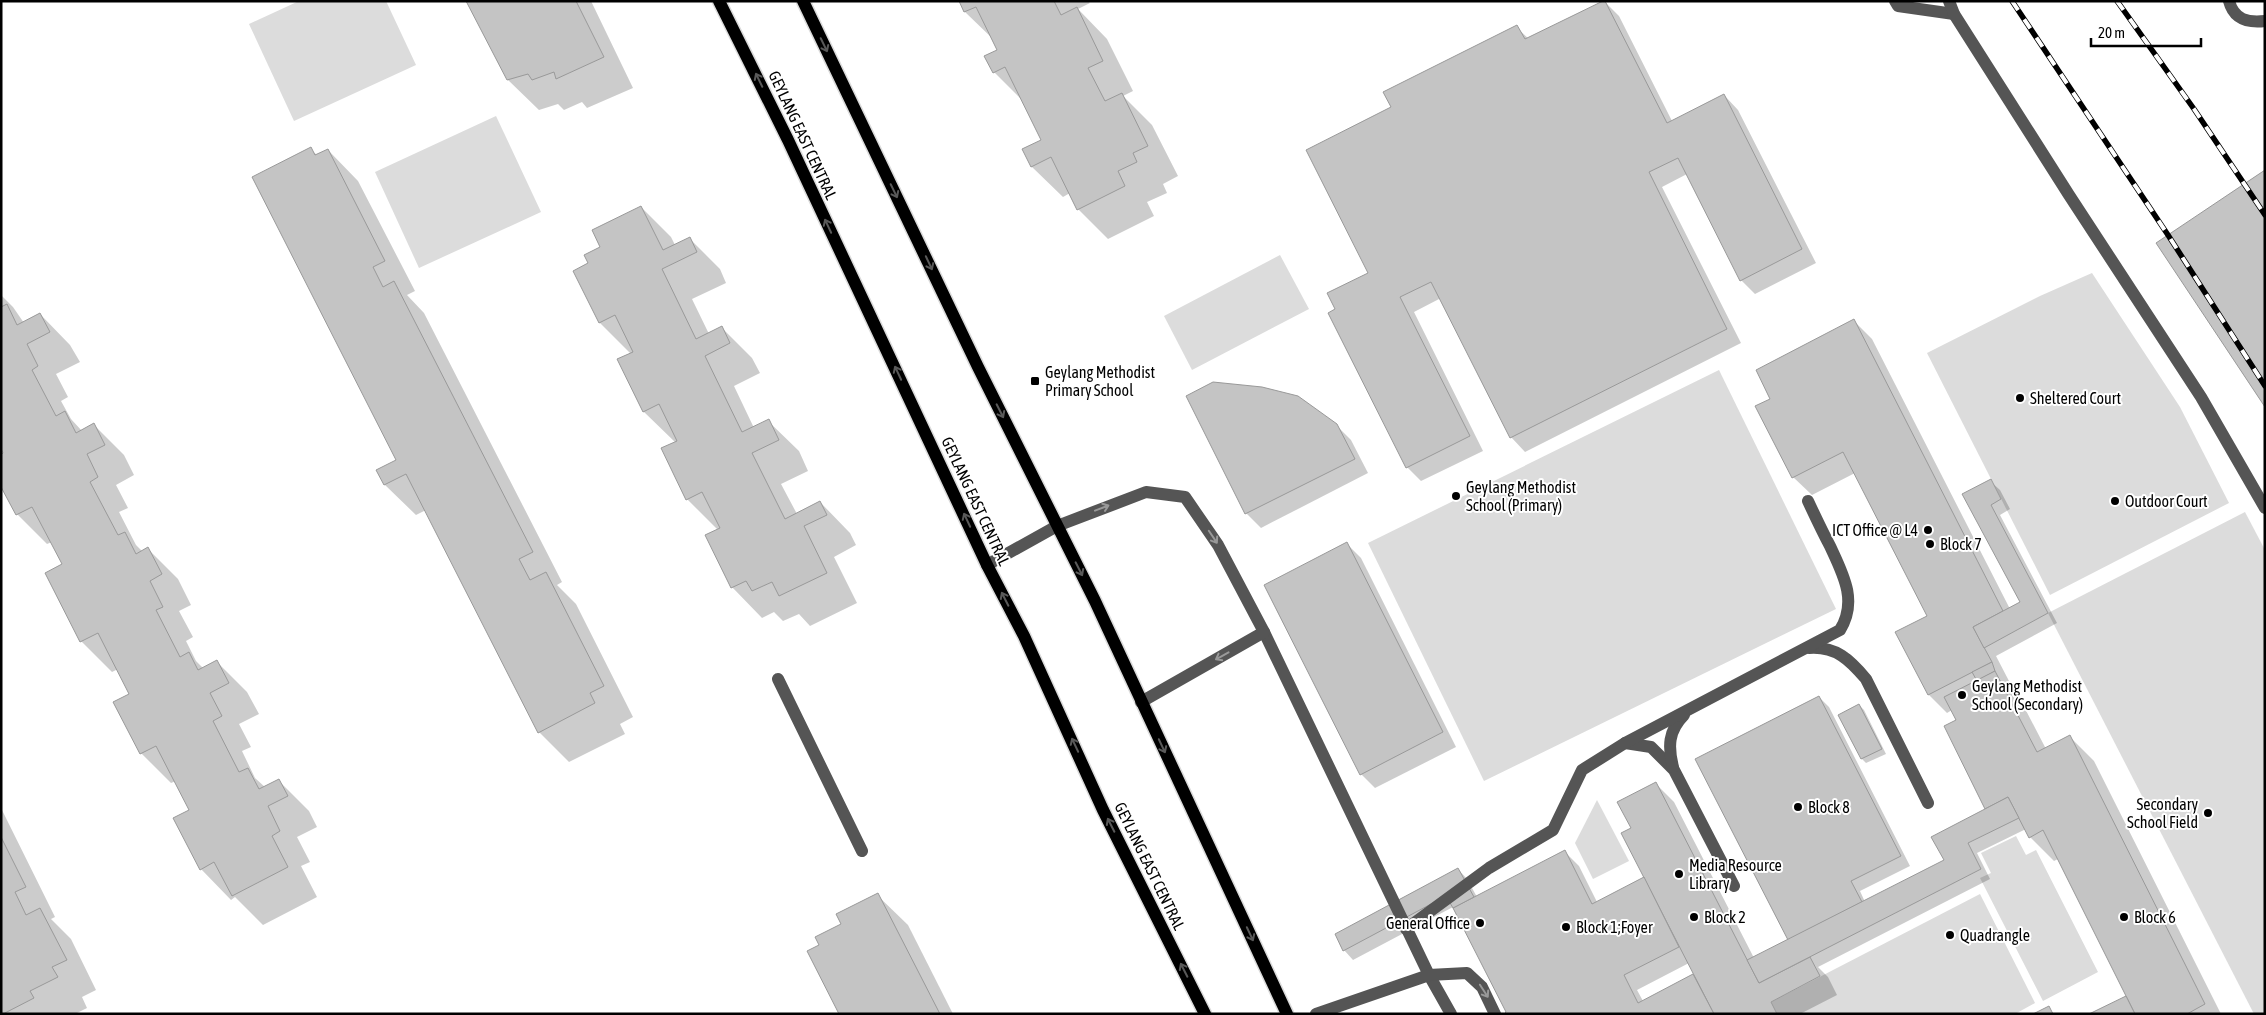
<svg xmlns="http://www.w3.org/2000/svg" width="2266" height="1015" font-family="'Asap Condensed',sans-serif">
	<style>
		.green { fill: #dcdcdc }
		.shadow { fill: #0003; fill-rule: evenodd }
		.building { fill: #c4c4c4; stroke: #999 }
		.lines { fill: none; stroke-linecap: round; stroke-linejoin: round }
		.major-casing { stroke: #dbdbdb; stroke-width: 15 }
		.minor { stroke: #555; stroke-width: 12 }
		.major { stroke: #000; stroke-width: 12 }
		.rail-casing { stroke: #000; stroke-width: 5.5 }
		.rail { stroke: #fff; stroke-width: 4; stroke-dasharray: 11; stroke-linecap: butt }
		.oneway { stroke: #595959 }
		.oneway2 { stroke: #999 }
		.poi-dot { fill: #000; stroke: #fff; stroke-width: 2 }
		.labels { text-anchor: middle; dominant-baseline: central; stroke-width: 4; stroke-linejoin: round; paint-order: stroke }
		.street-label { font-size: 16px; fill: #000; stroke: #fff }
		.poi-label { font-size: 16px; fill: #000; stroke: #fff; text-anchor: start }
	</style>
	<rect width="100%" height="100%" fill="#fff"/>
	<g class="green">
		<path d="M299,1H386L416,65L294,121L249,24Z"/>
		<path d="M496,116L541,212L419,268L375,172Z"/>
		<path d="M1280,255L1309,309L1192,370L1164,316Z"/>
		<path d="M2092,273L2180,407L2229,503L2050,595L1927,353L2040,296Z"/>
		<path d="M1719,370L1836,609L1484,781L1368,543Z"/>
		<path d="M2245,512L2265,550V1014H2254L2048,613Z"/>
		<path d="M1597,800L1629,861L1593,879L1575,843Z"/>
		<path d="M2016,836L2026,855L2036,850L2098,972L2043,1001L1980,878L1991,873L1981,853Z"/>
		<path d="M1980,894L2035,1003L2015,1014H1777L1771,1002Z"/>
	</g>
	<g class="shadow">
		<path d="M467,1H591L633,88L587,108L582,102L564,110L558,104L539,110L508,80Z"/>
		<path d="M960,1H1088L1090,3L1078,9L1107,39L1133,91L1123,96L1152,125L1178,176L1163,184L1167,193L1147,202L1154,216L1108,239L1078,209L1070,193L1063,197L1032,167L1023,149L1043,140L1023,101L994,72L999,50L993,39L965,12Z"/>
		<path d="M1605,2L1619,16L1672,121L1724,95L1738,110L1816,263L1755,294L1741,280L1687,174L1662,187L1741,343L1525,452L1511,437L1441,298L1414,312L1483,451L1421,481L1407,467L1337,310L1370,274L1392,108L1516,27L1529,39Z"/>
		<path d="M310,149L317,155L328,150L358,181L415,291L407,295L424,313L562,582L557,585L576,604L633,717L620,724L625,734L569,762L539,732L426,510L416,515L385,485L378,470L398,460Z"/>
		<path d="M641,207L671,237L675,245L689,238L720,269L726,283L692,299L709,334L722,328L752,358L760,373L734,386L754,428L768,421L799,451L808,471L781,484L797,514L820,502L850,533L856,545L834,557L857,603L810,626L799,614L783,621L774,612L762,618L732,587L718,530L687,499L676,443L644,412L619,360L631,354L600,323L590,264L602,248Z"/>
		<path d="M1,295L13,307L24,323L40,314L70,345L80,362L56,374L68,397L61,401L71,419L82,431L94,425L124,455L134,475L116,485L128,508L119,512L136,545L143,552L148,549L178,579L191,605L179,611L193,637L186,641L196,661L203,668L217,662L247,692L259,714L239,724L251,747L242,751L255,778L266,788L279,781L309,811L317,827L297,837L310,862L301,866L317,897L263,925L235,897L231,900L201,869L191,810L176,781L171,783L141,753L131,694L118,669L112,672L81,641L46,574L64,565L52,542L47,544L17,514L5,454L1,446Z"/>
		<path d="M1854,321L1872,339L2010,609L2022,603L1964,494L1990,481L2000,490L2010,509L2000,515L2057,623L1996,656L2009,681L2007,682L2009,687L2019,697L2046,749L2070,737L2094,761L2221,1014H2092L2125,997L2130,1002L2058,859L2054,861L2030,837L2026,829L1977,853L1990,879L1818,967L1828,977L1837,995L1800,1014H1507L1508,1013L1453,907L1353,960L1344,950L1458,869L1467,879L1477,897L1565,852L1579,866L1597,902L1648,882L1632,829L1656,784L1674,802L1754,958L1789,940L1819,697L1829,707L1910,866L1860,891L1865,902L1946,861L1988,809L1952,710L1947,713L1929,695L1928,616L1855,473L1812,495L1793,477L1772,400ZM1689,963L1697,979L1693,975L1643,1001L1637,990Z"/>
		<path d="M1336,425L1351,440L1368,473L1261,528L1246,513Z"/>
		<path d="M1347,544L1361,558L1456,747L1375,788L1361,774Z"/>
		<path d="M1859,705L1864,710L1886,754L1866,763L1862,759Z"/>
		<path d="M1,808L55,917L51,919L71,939L96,990L82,997L87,1008L75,1014H1Z"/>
		<path d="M877,895L908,925L953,1014H840L821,945Z"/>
	</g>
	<g class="building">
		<path d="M466,1H576L604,57L556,79L554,72L532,80L528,74L507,80Z"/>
		<path d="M959,1H1054L1061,15L1077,7L1103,61L1088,68L1105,101L1122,93L1148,146L1133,153L1137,162L1118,171L1125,186L1077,210L1051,157L1031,167L1022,149L1041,140L1005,67L993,73L984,56L997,50L976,7L964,12Z"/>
		<path d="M1603,1H1605L1667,123L1724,94L1802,249L1740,281L1678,158L1649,172L1727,329L1510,438L1431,282L1400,297L1470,436L1406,468L1328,313L1335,309L1327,293L1368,273L1306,150L1391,107L1383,92L1517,25L1525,39Z"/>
		<path d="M311,147L315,155L328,149L385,261L373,267L383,287L394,281L533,552L519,559L530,580L546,572L604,686L590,693L595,703L538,733L406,474L384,485L376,470L396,460L252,177Z"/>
		<path d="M2265,170V407L2156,243Z"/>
		<path d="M641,206L663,250L690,237L697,252L662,269L696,339L722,326L730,343L705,356L742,432L769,419L779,440L752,453L785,519L820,501L827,515L804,526L827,573L779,596L772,582L752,591L746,581L731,588L705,535L720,528L702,492L686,500L661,448L677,441L659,404L643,412L617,359L633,352L615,315L599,323L573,271L588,263L584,255L600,247L592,230Z"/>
		<path d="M7,304L17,325L40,313L50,332L27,344L38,366L32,370L56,416L65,411L76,433L94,423L105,445L87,454L98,477L90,482L118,535L125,532L136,554L148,547L162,574L150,581L163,607L156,610L180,657L189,652L198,670L217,660L229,683L210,693L222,716L213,721L239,772L248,768L259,789L279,779L288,796L268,806L280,831L272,836L288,867L232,896L214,862L200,870L173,818L189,810L156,746L140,754L113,702L129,694L98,633L80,642L45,573L62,564L32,507L16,515L1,487V455L3,453L1,449V307Z"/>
		<path d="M1854,319L2003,611L1973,627L1992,662L1928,695L1895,632L1927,616L1843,452L1792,478L1755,406L1770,399L1756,370Z"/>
		<path d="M1213,382L1262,387L1298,396L1337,424L1355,459L1245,514L1186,396Z"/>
		<path d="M1991,479L2001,499L1991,505L2048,613L1984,648L1973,627L2020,602L1962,494Z"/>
		<path d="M1347,542L1443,732L1360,775L1264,585Z"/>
		<path d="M1992,662L1995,671L1977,681L1972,672Z"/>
		<path d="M1995,671L2037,752L2070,735L2205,1004L2187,1014H2135L2043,830L2029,838L2008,797L1985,809L1944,726L1956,720L1944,697Z"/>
		<path d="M1819,696L1901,856L1851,881L1862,902L1788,940L1695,759Z"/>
		<path d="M1859,704L1882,749L1861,759L1838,715Z"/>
		<path d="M1656,782L1759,983L1810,957L1820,976L1771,1002L1777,1014H1714L1621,833L1631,828L1617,802Z"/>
		<path d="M2008,797L2019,818L1968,843L1981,869L1759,983L1747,960L1944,860L1931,837Z"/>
		<path d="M1,837L26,887L15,892L26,915L40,908L67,960L52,967L58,977L30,991L34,998L3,1014H1Z"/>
		<path d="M1565,850L1592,904L1644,877L1679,947L1624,975L1638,1003L1693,974L1714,1014H1504L1506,1012L1453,908Z"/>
		<path d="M1458,868L1474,897L1453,908L1446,896L1343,951L1335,934Z"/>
		<path d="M878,893L940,1014H839L807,951L819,945L815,937L841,924L836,914Z"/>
		<path d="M2126,996L2135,1014H2089Z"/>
		<path d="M2049,1006L2053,1014H2033Z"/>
	</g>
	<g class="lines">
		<g class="major-casing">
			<g id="major">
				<path d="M719,1L788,140L987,565L1024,636L1103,810L1205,1014"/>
				<path d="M803,1L978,367L1095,601L1287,1014"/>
			</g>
		</g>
		<g class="minor">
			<path d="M1895,1L1898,6L1954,14"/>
			<path d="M1949,1L1954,14L2069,195L2201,397L2265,508"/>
			<path d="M2229,1C2234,20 2248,23 2265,21"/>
			<path d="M987,565L1057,526L1146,492L1185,497L1218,545L1264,632L1429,975L1451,1014"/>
			<path d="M1809,648C1836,646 1850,660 1866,679L1928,803"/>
			<path d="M778,679L862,851"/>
			<path d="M1141,702L1264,632"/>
			<path d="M1625,743L1651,747L1674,770L1734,886"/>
			<path d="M1673,767C1668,747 1668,731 1684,715"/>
			<path d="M1406,929L1489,868L1553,830L1582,770L1625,743L1840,630C1858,601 1843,574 1830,546C1822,531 1815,516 1808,501"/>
			<path d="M1316,1014L1429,975L1467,973L1482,987L1495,1014"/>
		</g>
		<use href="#major" class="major"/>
		<g class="rail-casing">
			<g id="rail">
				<path d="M2012,1L2168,235L2265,386"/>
				<path d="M2117,1L2194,109L2265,215"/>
			</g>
		</g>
		<use href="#rail" class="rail"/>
	</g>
	<defs><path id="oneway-shaft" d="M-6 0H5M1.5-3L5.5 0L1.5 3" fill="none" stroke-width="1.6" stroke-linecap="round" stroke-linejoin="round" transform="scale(1.25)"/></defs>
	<g class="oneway">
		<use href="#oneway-shaft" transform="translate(824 45) rotate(64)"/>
		<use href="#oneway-shaft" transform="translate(759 80) rotate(-116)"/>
		<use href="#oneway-shaft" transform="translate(894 191) rotate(64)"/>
		<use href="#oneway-shaft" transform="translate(828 226) rotate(-115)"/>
		<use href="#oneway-shaft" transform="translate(929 263) rotate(65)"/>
		<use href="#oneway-shaft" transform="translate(898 373) rotate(-115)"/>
		<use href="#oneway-shaft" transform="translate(1000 411) rotate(63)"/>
		<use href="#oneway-shaft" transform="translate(967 520) rotate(-115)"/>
		<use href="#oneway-shaft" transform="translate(1079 569) rotate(63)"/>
		<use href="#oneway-shaft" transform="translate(1005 599) rotate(-117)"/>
		<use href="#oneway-shaft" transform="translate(1075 745) rotate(-115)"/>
		<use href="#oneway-shaft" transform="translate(1162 746) rotate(65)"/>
		<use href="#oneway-shaft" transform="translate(1111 825) rotate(-117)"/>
		<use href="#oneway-shaft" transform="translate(1250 934) rotate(65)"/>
		<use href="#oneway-shaft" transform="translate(1184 970) rotate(-117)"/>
	</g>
	<g class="oneway2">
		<use href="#oneway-shaft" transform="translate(1102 508) rotate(-21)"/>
		<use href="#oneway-shaft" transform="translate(1213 537) rotate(56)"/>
		<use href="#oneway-shaft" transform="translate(1222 656) rotate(151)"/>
		<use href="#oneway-shaft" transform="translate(1484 991) rotate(57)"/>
	</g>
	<g class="poi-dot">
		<rect x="1030" y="376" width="10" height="10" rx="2.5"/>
		<circle cx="2020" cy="398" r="5"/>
		<circle cx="1456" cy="496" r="5"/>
		<circle cx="2115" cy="501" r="5"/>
		<circle cx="1928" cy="530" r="5"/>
		<circle cx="1930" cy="544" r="5"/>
		<circle cx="1962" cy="695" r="5"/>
		<circle cx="1798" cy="807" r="5"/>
		<circle cx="2208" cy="813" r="5"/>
		<circle cx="1679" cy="874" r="5"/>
		<circle cx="1694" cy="917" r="5"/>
		<circle cx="2124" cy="917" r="5"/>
		<circle cx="1480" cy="923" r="5"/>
		<circle cx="1566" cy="927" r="5"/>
		<circle cx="1950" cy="935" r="5"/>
	</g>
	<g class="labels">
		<g class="street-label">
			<text transform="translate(803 135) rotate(65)">GEYLANG EAST CENTRAL</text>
			<text transform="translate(976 501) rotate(65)">GEYLANG EAST CENTRAL</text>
			<text transform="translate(1150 866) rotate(64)">GEYLANG EAST CENTRAL</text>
		</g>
		<g class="poi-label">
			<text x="1045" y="372">Geylang Methodist<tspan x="1045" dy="18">Primary School</tspan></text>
			<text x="2030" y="398">Sheltered Court</text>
			<text x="1466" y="487">Geylang Methodist<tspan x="1466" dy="18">School (Primary)</tspan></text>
			<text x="2125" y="501">Outdoor Court</text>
			<text x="1918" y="530" text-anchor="end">ICT Office @ L4</text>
			<text x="1940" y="544">Block 7</text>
			<text x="1972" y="686">Geylang Methodist<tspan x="1972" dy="18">School (Secondary)</tspan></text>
			<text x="2198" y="804" text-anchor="end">Secondary<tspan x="2198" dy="18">School Field</tspan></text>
			<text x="1808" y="807">Block 8</text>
			<text x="1689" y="865">Media Resource<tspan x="1689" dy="18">Library</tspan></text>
			<text x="1704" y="917">Block 2</text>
			<text x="2134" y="917">Block 6</text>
			<text x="1470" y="923" text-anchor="end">General Office</text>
			<text x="1576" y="927">Block 1;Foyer</text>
			<text x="1960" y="935">Quadrangle</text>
		</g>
	</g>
	<rect width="2266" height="1015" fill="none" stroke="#000000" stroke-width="5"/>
	<path d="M2091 38v8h110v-8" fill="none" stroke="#000000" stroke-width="2.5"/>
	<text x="2098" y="38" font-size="15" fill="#000000" stroke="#ffffff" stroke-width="4" paint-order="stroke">20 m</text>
</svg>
